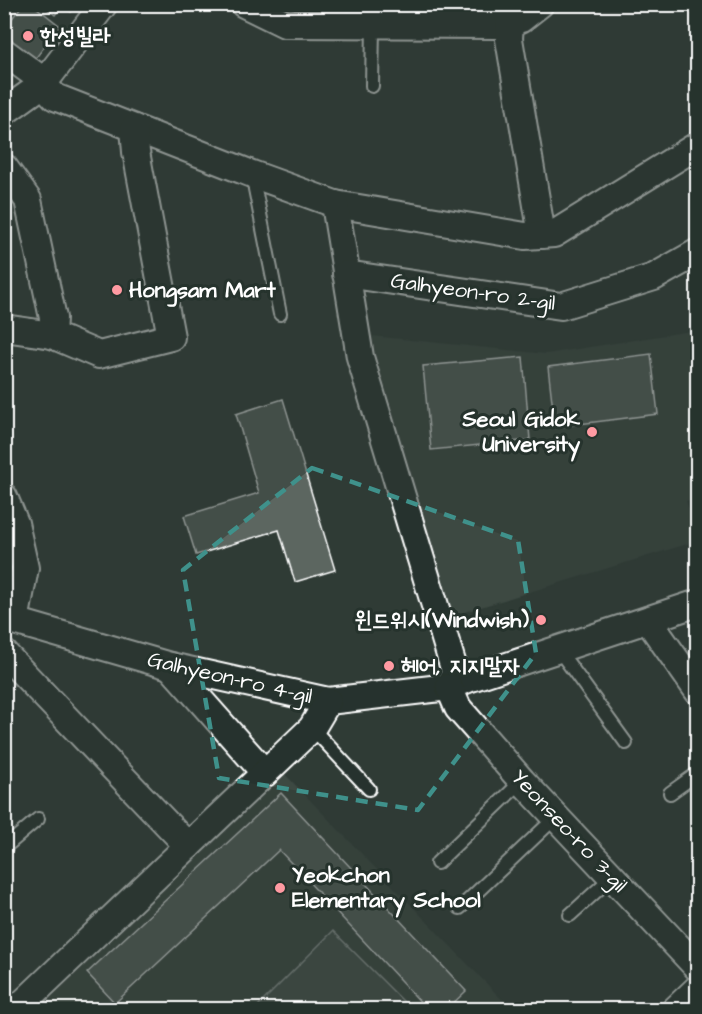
<svg xmlns="http://www.w3.org/2000/svg" width="702" height="1014" font-family="'Architects Daughter','Poor Story',sans-serif">
	<style>
		.built { fill: #3c4842 }
		.green { fill: #4a544f; stroke: #a4aaa7; stroke-width: 1.5 }
		.building { fill: #5b6661; stroke: #fff; stroke-width: 1.5 }
		.lines { fill: none; stroke-linecap: round; stroke-linejoin: round }
		.lane-casing { stroke: #fff; stroke-width: 16 }
		.street-casing { stroke: #fff; stroke-width: 30 }
		.lane { stroke: #26332d; stroke-width: 12 }
		.street { stroke: #26332d; stroke-width: 26 }
		.marked { fill: none; stroke: #3f918b; stroke-width: 4.5; stroke-dasharray: 12 8; stroke-linejoin: round }
		.poi-dot { fill: #ff9aa2; stroke: #26332d; stroke-width: 2 }
		.labels { text-anchor: middle; dominant-baseline: central; stroke-width: 6; stroke-linejoin: round; paint-order: stroke }
		.poi-label { font-size: 22px; font-weight: bold; fill: #fff; stroke: #26332d; text-anchor: start }
		.street-label { font-size: 22px; fill: #fff; stroke: #26332d }
	</style>
	<rect width="100%" height="100%" fill="#2f3b35"/>
	<filter id="ink" filterUnits="userSpaceOnUse"><feTurbulence type="fractalNoise" baseFrequency=".0167" numOctaves="2"/><feDisplacementMap in="SourceGraphic" scale="12" xChannelSelector="R" yChannelSelector="G"/><feConvolveMatrix kernelMatrix="1 2 1 2 8 2 1 2 1" color-interpolation-filters="sRGB"/></filter>
	<g filter="url(#ink)">
		<g class="built">
			<path d="M697,330V498L686,501L697,533V541L448,617L371,354L372,336L546,354Z"/>
			<path d="M284,773L511,1009L50,1010L44,1003Z"/>
		</g>
		<path class="green" d="M333,931L411,1009H255Z"/>
		<g class="building">
			<path d="M23,4H32L60,26L32,63L4,43V29Z"/>
			<path d="M41,4H77L71,12L62,6L55,15Z"/>
			<path d="M651,354L658,414L555,427L548,367Z"/>
			<path d="M523,357L530,440L431,450L423,366Z"/>
			<path d="M283,399L335,570L295,582L279,530L196,555L184,516L259,493L236,414Z"/>
			<path d="M281,793L466,991L446,1010H428L279,850L115,1003L87,973Z"/>
		</g>
		<g class="lines">
			<g class="lane-casing">
				<g id="lane">
					<path d="M372,86L373,25"/>
					<path d="M252,174L280,314"/>
					<path d="M558,649L626,743"/>
					<path d="M312,728L369,789"/>
					<path d="M670,793L698,773"/>
					<path d="M4,848L38,819"/>
					<path d="M437,863L522,781"/>
					<path d="M460,908L556,817"/>
					<path d="M570,915L612,877"/>
				</g>
			</g>
			<g class="street-casing">
				<g id="street">
					<path d="M244,4L285,24L499,25L521,19L540,4"/>
					<path d="M503,4C511,16 510,25 509,39L542,235"/>
					<path d="M4,52L34,74L55,97L252,174L335,204L525,236L554,234L698,145"/>
					<path d="M4,112L43,84L104,4"/>
					<path d="M4,167L28,200L53,318L52,335"/>
					<path d="M335,204L360,357L455,672L449,687"/>
					<path d="M346,274L561,306L654,277L698,252"/>
					<path d="M4,328L52,335L99,355L171,337L136,152L134,128"/>
					<path d="M4,497L15,523L25,568L15,621"/>
					<path d="M4,618L170,666L328,701L449,687L468,679L698,603"/>
					<path d="M648,620L698,691"/>
					<path d="M4,653L188,846"/>
					<path d="M170,666L265,773"/>
					<path d="M449,687L458,708L522,781L698,968"/>
					<path d="M20,1006L312,728L328,701"/>
					<path d="M675,1010L698,988"/>
				</g>
			</g>
			<use href="#lane" class="lane"/>
			<use href="#street" class="street"/>
		</g>
	</g>
	<path d="M0 0H702V1014H0ZM312,468L518,540L536,653L418,810L219,778L183,570Z" fill="#2f3b35" fill-opacity=".55" fill-rule="evenodd"/>
	<path class="marked" d="M312,468L518,540L536,653L418,810L219,778L183,570Z"/>
	<g class="poi-dot">
		<circle cx="28" cy="36" r="6"/>
		<circle cx="117" cy="290" r="6"/>
		<circle cx="592" cy="432" r="6"/>
		<circle cx="541" cy="620" r="6"/>
		<circle cx="389" cy="666" r="6"/>
		<circle cx="280" cy="888" r="6"/>
	</g>
	<g class="labels">
		<g class="poi-label">
			<text x="40" y="36">한성빌라</text>
			<text x="129" y="290">Hongsam Mart</text>
			<text x="580" y="419" text-anchor="end">Seoul Gidok<tspan x="580" dy="25">University</tspan></text>
			<text x="529" y="620" text-anchor="end">윈드위시(Windwish)</text>
			<text x="401" y="666">헤어, 지지말자</text>
			<text x="292" y="875">Yeokchon<tspan x="292" dy="25">Elementary School</tspan></text>
		</g>
		<g class="street-label">
			<text transform="translate(473 292) rotate(8)">Galhyeon-ro 2-gil</text>
			<text transform="translate(230 678) rotate(13)">Galhyeon-ro 4-gil</text>
			<text transform="translate(569 831) rotate(47)">Yeonseo-ro 3-gil</text>
		</g>
	</g>
	<rect width="702" height="1014" fill="none" stroke="#26332d" stroke-width="24"/>
	<rect x="12" y="12" width="678" height="990" fill="none" stroke="#fff" stroke-width="2" filter="url(#ink)"/>
</svg>
